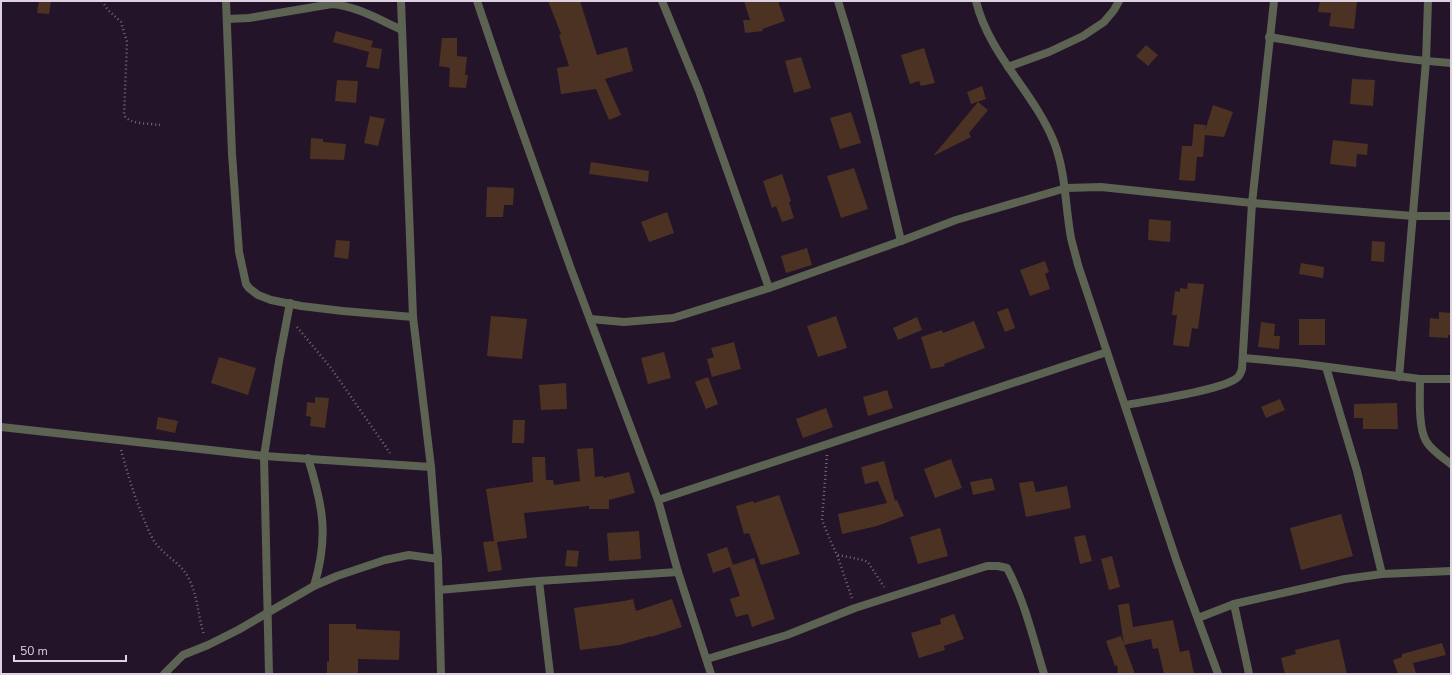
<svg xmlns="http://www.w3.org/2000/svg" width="1452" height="675" font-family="'Nunito Sans',sans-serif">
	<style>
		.building { fill: #4b3222 }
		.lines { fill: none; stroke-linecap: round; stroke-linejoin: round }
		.path { stroke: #76697b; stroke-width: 2.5; stroke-dasharray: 1 3; stroke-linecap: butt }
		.street { stroke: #5c6352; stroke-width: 8 }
	</style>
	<rect width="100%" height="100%" fill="#241429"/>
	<g class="building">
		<path d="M39,1H51L49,14L37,13Z"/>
		<path d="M548,1H580L597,55L627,47L633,71L605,79L621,115L609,120L596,89L561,94L557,68L569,66L559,35L561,34Z"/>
		<path d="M744,1H778L785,21L762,29L763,31L745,33L743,20H750Z"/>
		<path d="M1320,1H1357L1354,29L1329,26L1331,13L1318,12Z"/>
		<path d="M336,31L373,41L371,47L382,49L379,69L366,67L369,52L333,42Z"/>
		<path d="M442,38H457V56L467,57L465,75H468L466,88L449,87L450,68L439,66Z"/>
		<path d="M1146,45L1158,55L1148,66L1136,56Z"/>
		<path d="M924,48L935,83L921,86L919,81L910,84L901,55Z"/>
		<path d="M801,57L811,88L794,93L785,61Z"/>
		<path d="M1352,79L1375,80L1373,106L1350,104Z"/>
		<path d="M337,80L358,81L356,103L335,101Z"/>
		<path d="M982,86L986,99L971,104L967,92Z"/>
		<path d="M978,102L988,110L969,133L971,137L933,156Z"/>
		<path d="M1213,105L1233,112L1224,137L1205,135L1203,157H1197L1195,181L1179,180L1182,146H1192L1194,124L1206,125L1205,131Z"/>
		<path d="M851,112L861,143L840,149L830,118Z"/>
		<path d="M370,116L385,119L378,146L364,143Z"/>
		<path d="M311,138L323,139V142L346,144L344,160L310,159Z"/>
		<path d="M1333,140L1368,144L1367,155L1357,154L1356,167L1330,164Z"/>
		<path d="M591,162L649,171L648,182L589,174Z"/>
		<path d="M854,168L868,209L841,218L827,176Z"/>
		<path d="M782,174L791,201L789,202L794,218L782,222L776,206L772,208L763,181Z"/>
		<path d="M487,187L514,188L513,205H504L503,217H486Z"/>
		<path d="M667,212L674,233L649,242L641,222Z"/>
		<path d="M1149,219L1171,221L1170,242L1148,240Z"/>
		<path d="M336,240L350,241L348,259L334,257Z"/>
		<path d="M1372,241L1385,242L1384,262L1371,261Z"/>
		<path d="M807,248L812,265L786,273L781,256Z"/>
		<path d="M1045,261L1049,272L1045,274L1050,289L1030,296L1020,270Z"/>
		<path d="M1301,263L1324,267L1323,278L1299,274Z"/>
		<path d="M1188,283L1204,284L1198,329L1192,328L1189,347L1173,345L1177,315H1172L1175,291L1180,292V288L1187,289Z"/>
		<path d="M1008,308L1015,328L1005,332L997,312Z"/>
		<path d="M1439,312L1451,313V335H1448V338L1429,337L1430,318L1439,319Z"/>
		<path d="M491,316L527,319L522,359L487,356Z"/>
		<path d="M836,316L847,348L818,357L807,326Z"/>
		<path d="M917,317L922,330L898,340L893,328Z"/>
		<rect x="1299" y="319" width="26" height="26"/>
		<path d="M974,321L985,348L944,364L945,366L931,369L921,337L942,330L943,333Z"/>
		<path d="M1261,322L1275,324L1274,336H1280L1279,349L1258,347Z"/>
		<path d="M734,342L741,369L712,377L707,359L714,357L711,348Z"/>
		<path d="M664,352L671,378L648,384L641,358Z"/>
		<path d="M219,357L256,368L248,395L211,383Z"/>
		<path d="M708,377L718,404L706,409L695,382Z"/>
		<path d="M566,383L567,409L541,410L539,385Z"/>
		<path d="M887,390L893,408L868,416L863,397Z"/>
		<path d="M315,397L329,398L325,428L310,426L311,417L306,416L307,402L315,403Z"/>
		<path d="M1280,399L1285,410L1266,418L1261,407Z"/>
		<path d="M1397,403L1398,429H1363V418H1354V404Z"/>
		<path d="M826,408L833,427L803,438L796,419Z"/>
		<path d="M158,417L178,421L175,433L156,429Z"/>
		<path d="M513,420H525L524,443H512Z"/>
		<path d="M593,448L595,477L603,476L604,478L629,472L635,493L609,500V509H589V506L524,513L527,538L497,542L502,570L488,572L483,542L494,541L486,489L533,482L532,457H545L546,480H553L554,485L580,481L577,449Z"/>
		<path d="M951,459L962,488L935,498L924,469Z"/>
		<path d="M884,461L895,501L891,502L897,500L904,516L877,526L842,534L838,514L887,503L878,481L865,484L861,467Z"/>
		<path d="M992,478L995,490L973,495L970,482Z"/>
		<path d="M1033,481L1036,492L1067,486L1071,508L1026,517L1019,483Z"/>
		<path d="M779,495L800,554L761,565L749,533L744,534L736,506L753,501L754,503Z"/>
		<path d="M1341,514L1353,556L1301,570L1290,528Z"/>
		<path d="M940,528L948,556L918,564L910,537Z"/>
		<path d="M639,531L641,559L609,561L607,533Z"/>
		<path d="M1085,535L1092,561L1080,564L1074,537Z"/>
		<path d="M727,547L733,565L754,558L775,619L752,627L748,614L736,617L730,599L740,596L730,567L713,573L707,554Z"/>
		<path d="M567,550L579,551L577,567L565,566Z"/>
		<path d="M1112,556L1120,587L1109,590L1101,559Z"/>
		<path d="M633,599L636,611L672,599L682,627L651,637V636L620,645L580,650L574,608L624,601Z"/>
		<path d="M1129,603L1133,627L1173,620L1180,652L1189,650L1194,674H1164L1158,648L1153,649L1151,639L1124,645L1118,605Z"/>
		<path d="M954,614L964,639L944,646L945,650L919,658L911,633L941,624L940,619Z"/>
		<path d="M329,624H356V629L400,631L399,660L358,659V674H327V661L329,662Z"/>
		<path d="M1121,636L1135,674H1118L1117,665L1115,666L1106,641Z"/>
		<path d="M1339,639L1347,674H1285L1281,658L1296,654L1295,650Z"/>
		<path d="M1442,643L1446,655L1413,663L1416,674H1398L1393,660L1402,657V654Z"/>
	</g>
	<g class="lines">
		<g class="path">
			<path d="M102,1L108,10L121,22L127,42L124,115C130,125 149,123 160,125"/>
			<path d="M297,327L331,368L390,453"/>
			<path d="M121,450C128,475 135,499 145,522C149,531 152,540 158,546C168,558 182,564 189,579C198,597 198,616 204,635"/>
			<path d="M827,455L822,520L831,542L837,555L852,598"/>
			<path d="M838,555L863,560L868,562L884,587"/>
		</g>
		<g class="street">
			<path d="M226,1L232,154L239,252L246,284L249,288L258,295L271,300L301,306L343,311L413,317"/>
			<path d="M401,1L413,317L431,467L438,559L441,674"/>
			<path d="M477,1L501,72L571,269L658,500L678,572L711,674"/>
			<path d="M662,1L699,91L769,288"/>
			<path d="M838,1C863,80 882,160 901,241"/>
			<path d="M976,1C989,55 1034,92 1054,142C1066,173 1065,206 1071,238C1073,247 1076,256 1078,265L1177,562L1218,674"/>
			<path d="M228,19L249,18L332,4C356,6 380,20 402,30"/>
			<path d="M1269,37C1330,47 1390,59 1451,63"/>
			<path d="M1008,67L1049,52L1083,36L1104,22L1114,10L1119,1"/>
			<path d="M590,319L624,322L673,318L769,288L901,241L956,220L1066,188L1101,187L1252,203L1413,216H1451"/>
			<path d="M1244,358L1298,363L1420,379H1451"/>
			<path d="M1326,367L1357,471L1382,574"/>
			<path d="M1399,377L1426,61L1428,1"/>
			<path d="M1420,379C1420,396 1418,427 1426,441C1432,451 1442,457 1451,464"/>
			<path d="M1126,405C1147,401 1225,390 1238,377C1240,375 1241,372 1242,369L1252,203L1274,1"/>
			<path d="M1,427L264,456L431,467"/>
			<path d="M308,458C323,506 329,536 314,586"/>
			<path d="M658,500L1107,352"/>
			<path d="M539,581L550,674"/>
			<path d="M439,590L539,581L678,572"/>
			<path d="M1234,604L1249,674"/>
			<path d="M1198,618L1234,604L1345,579L1382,574L1451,571"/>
			<path d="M707,659L787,635L855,608L987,566H998L1007,568C1025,602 1033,638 1044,674"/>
			<path d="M164,674L183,655L208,645L238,630L314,586L337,576L385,560L409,555L438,559"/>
			<path d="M269,674L264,456L279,361L290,303"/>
		</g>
	</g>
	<rect width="1452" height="675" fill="none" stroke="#ddd2e1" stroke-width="4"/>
	<path d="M14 655v6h112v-6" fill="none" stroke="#ddd2e1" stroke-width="2"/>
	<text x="20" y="655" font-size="12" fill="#ddd2e1" stroke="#241429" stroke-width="3" paint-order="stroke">50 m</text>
</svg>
